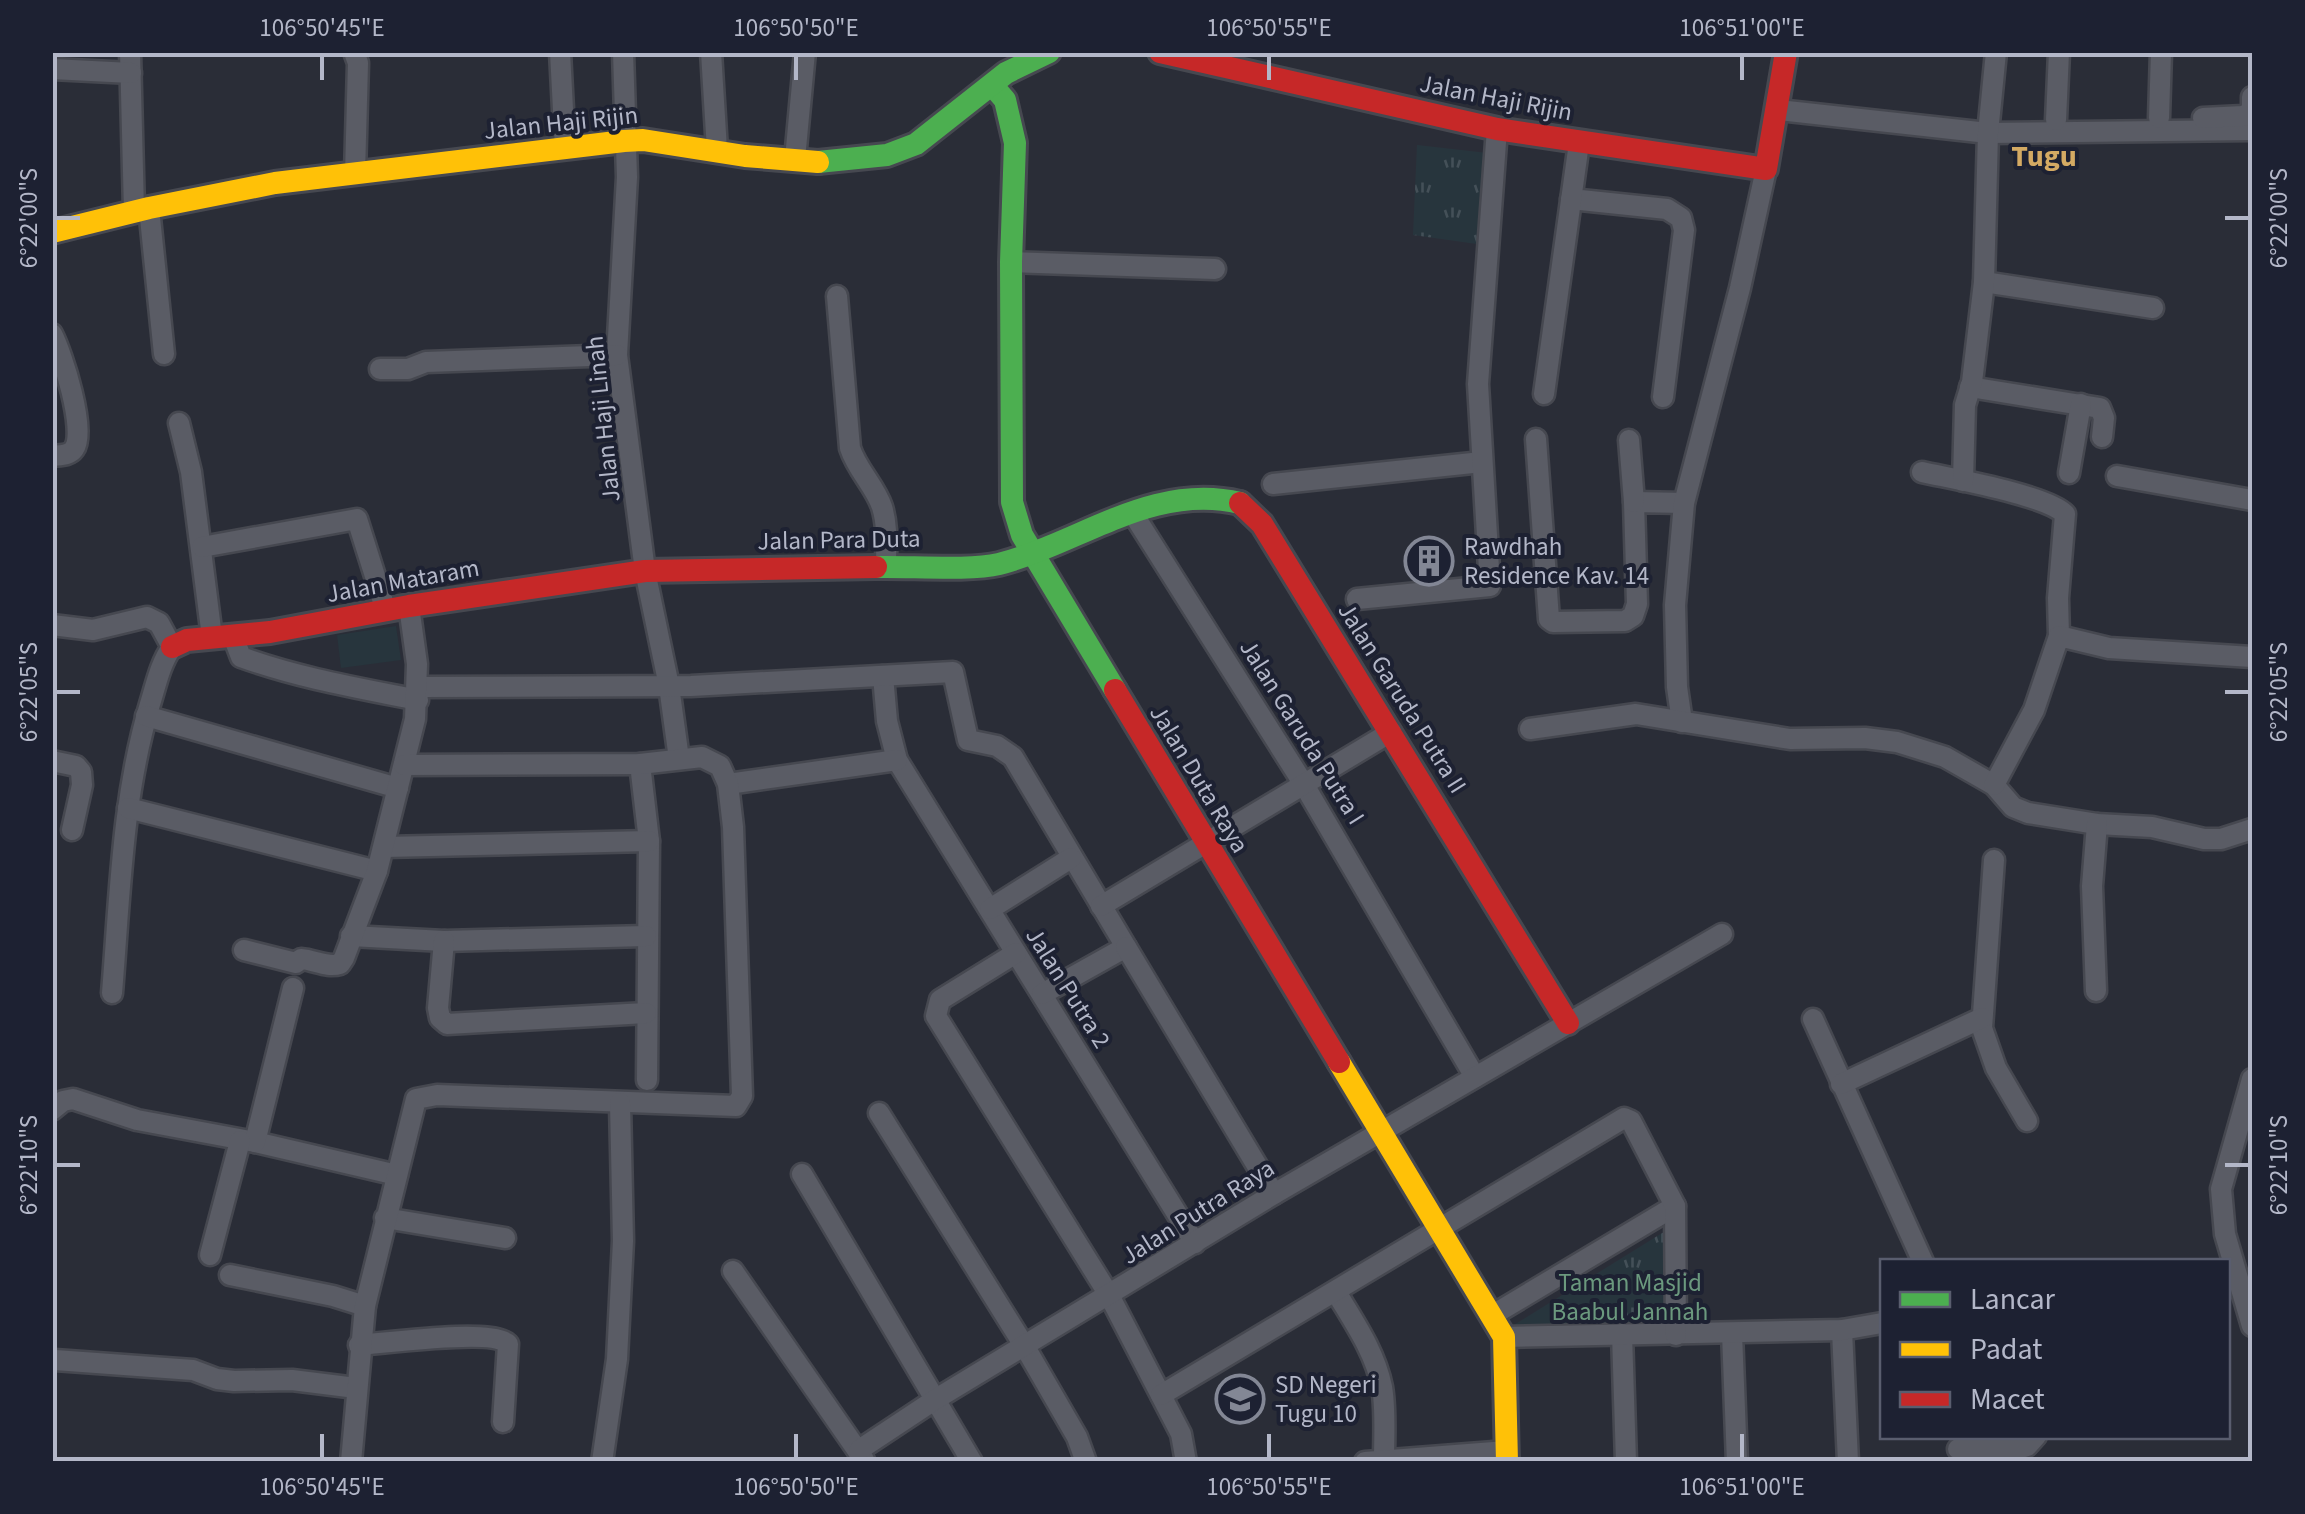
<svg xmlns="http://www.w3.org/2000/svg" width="2305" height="1514" font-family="'Source Sans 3',sans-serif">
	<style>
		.grass { fill: url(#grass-tufts) }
		.pitch { fill: #27353d }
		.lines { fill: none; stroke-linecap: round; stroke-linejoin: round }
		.street-casing { stroke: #464850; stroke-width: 25 }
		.fast-casing { stroke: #464850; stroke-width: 28 }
		.slow-casing { stroke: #464850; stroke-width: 28 }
		.jam-casing { stroke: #464850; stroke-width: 28 }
		.street { stroke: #5a5c65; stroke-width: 20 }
		.fast { stroke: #4caf50; stroke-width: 22 }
		.slow { stroke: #ffc107; stroke-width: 22 }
		.jam { stroke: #c62828; stroke-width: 22 }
		.ticks { fill: none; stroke: #b3b7c8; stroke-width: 4 }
		.labels { text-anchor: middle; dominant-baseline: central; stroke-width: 8; stroke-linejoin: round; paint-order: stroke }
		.street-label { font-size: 25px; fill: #b3b7c8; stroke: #1d2132 }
		.poi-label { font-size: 25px; fill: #b3b7c8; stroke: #1d2132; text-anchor: start }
		.park-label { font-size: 25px; fill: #6b997e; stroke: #1d2132 }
		.quarter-label { font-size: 30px; font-weight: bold; fill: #d4aa63; stroke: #1d2132 }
		.neatline { fill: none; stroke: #b3b7c8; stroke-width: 4 }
		.ticks-label { font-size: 25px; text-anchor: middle; fill: #b3b7c8 }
	</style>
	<defs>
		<pattern id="grass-tufts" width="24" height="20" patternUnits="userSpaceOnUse" patternTransform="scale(2.5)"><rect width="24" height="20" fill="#27353d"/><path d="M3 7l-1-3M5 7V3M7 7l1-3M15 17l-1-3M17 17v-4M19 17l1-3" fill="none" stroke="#445058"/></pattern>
	</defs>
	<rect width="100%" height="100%" fill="#2a2d37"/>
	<g class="grass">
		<path d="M1417,145L1505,155L1498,247L1413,235Z"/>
		<path d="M1667,1230L1668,1334L1509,1328Z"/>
	</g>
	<path class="pitch" d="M396,626L401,660L341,668L337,635Z"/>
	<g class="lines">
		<g class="street-casing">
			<g id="street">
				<path d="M130,52L134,211"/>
				<path d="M354,52L358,63L355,174"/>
				<path d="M560,52L565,148"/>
				<path d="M623,52L627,177L617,355L645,571L669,686L679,759"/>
				<path d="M711,52L717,150"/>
				<path d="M52,69L131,73"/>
				<path d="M1778,110L1988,133L2252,130"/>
				<path d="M2159,118L2161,52"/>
				<path d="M2203,118L2243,116L2252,112V97"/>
				<path d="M2056,120L2059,52"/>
				<path d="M795,159L805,52"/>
				<path d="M1571,199L1667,209L1681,218L1684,230L1663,397"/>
				<path d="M149,208L164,354"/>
				<path d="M1011,262L1215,269"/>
				<path d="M1984,282L2153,308"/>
				<path d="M837,296L850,448C857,470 875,486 882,507C888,526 886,547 886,566"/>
				<path d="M52,334C62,353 87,431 74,449C69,456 60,455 52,456"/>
				<path d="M380,369H408L426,362L617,355"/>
				<path d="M1970,387L2100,408L2104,418L2102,437"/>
				<path d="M1544,394L1579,143"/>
				<path d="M179,423L191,472L212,637"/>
				<path d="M1536,439L1549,619L1553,622L1625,621L1633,616L1637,604L1634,502L1684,503"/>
				<path d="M1629,440L1634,502"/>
				<path d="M1922,472C1953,479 2046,495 2065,514L2058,598L2059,636"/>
				<path d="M2069,473L2081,404"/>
				<path d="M2117,476L2252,500"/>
				<path d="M1963,481L1965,405L1972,382L1984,282L1988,133L1996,52"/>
				<path d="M1273,484L1482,462"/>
				<path d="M1132,512L1303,783L1475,1077"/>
				<path d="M202,547L357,519L386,611"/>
				<path d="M1357,599L1490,586L1478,384L1497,129"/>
				<path d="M52,625L93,630L147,617L159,623L172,647C160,664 156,685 150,704C122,797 120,896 112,993"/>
				<path d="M233,636L241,657C299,678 358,688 418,700"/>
				<path d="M883,676L887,721L897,760L1195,1243"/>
				<path d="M418,687L691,686L953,672L968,740L997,746L1013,757L1126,947L1042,994"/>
				<path d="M146,716L398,788"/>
				<path d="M1682,722L1677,687L1675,605L1684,503L1740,288L1766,169"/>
				<path d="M1530,729L1636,714L1790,739L1865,738L1897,742L1945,757L1994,785L2013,807L2028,813L2097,824L2152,827L2204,839H2221L2252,829"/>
				<path d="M52,761L76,766L81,772L82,785L72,830"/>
				<path d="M640,764L649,841L647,1080"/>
				<path d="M728,784L897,760"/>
				<path d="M1994,785L2034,710L2059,636L2109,648L2252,657"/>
				<path d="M128,808L377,871"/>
				<path d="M384,847L649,841"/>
				<path d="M1994,860L1982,1028L1996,1068L2027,1121"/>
				<path d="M1101,906L1391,732"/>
				<path d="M990,909L1071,858"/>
				<path d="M351,936L444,941L646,936"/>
				<path d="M444,941L438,1008L440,1018L447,1024L646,1013"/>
				<path d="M1126,947L1274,1194"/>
				<path d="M244,950L296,963L301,959C315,960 327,968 340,964L344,958L377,871L415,719L417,664L409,606"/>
				<path d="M1016,953L940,1000L936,1016L1109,1295L1181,1434L1186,1462"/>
				<path d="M2096,991L2092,886L2097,824"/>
				<path d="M1813,1019L1923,1262"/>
				<path d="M2252,1079L2221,1189L2225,1234L2252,1326"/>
				<path d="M1841,1084L1982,1018"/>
				<path d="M52,1110L63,1101L73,1099L137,1120L255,1142L397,1175"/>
				<path d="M879,1113L1025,1347L1077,1437L1086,1462"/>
				<path d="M255,1142L293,988"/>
				<path d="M802,1174L972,1462"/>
				<path d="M385,1218L505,1238"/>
				<path d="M210,1255L240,1141"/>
				<path d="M733,1271L864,1460"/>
				<path d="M230,1275L333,1296L365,1306"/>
				<path d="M1336,1292C1354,1322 1375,1352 1382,1387C1386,1410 1384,1437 1384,1460"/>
				<path d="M1491,1316L1675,1206"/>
				<path d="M1842,1330L1848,1462"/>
				<path d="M1732,1333L1737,1462"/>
				<path d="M1622,1334L1626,1462"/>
				<path d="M1504,1337L1842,1330L1882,1323"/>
				<path d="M359,1345C387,1343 492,1328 508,1344L503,1422"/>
				<path d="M55,1360L193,1370L217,1379L234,1381L292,1380L356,1388"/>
				<path d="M1161,1395L1624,1118L1631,1121L1675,1206L1676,1335"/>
				<path d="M1958,1449H2018L2027,1446L2036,1436"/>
				<path d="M859,1450L936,1399L1274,1194L1722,934"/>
				<path d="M351,1462L365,1306L416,1099L437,1095L736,1106L742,1096L733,827L728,784L720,766L702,757L640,764L404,765"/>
				<path d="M602,1462L617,1359L623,1241L620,1103"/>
				<path d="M1365,1462L1507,1451"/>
			</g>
		</g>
		<g class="fast-casing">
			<g id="fast">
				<path d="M992,85L1005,100L1015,143L1011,262L1012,502L1022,535L1115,690"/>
				<path d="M818,162L887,155L916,144L1006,73L1049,52"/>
				<path d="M876,567C909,566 970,571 999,564C1080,543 1153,482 1240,503"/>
			</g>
		</g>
		<g class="slow-casing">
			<g id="slow">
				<path d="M52,232L149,208L275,183L624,141L643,140L745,156L818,162"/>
				<path d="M1339,1062L1504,1337L1507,1462"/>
			</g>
		</g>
		<g class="jam-casing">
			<g id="jam">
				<path d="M1160,52L1497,129L1766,169L1786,52"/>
				<path d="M1240,503L1262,524L1568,1023"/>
				<path d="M172,647L187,640L270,632L409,606L645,571L876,567"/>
				<path d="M1115,690L1339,1062"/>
			</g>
		</g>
		<use href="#street" class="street"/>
		<use href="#fast" class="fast"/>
		<use href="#slow" class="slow"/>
		<use href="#jam" class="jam"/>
	</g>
	<path class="ticks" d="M322,55V80M796,55V80M1269,55V80M1742,55V80M55,218H80M2225,218H2250M55,692H80M2225,692H2250M55,1165H80M2225,1165H2250M322,1434V1459M796,1434V1459M1269,1434V1459M1742,1434V1459"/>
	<defs>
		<g id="building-ring" transform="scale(2.5)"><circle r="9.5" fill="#1d2132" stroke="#838795" stroke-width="1.5"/><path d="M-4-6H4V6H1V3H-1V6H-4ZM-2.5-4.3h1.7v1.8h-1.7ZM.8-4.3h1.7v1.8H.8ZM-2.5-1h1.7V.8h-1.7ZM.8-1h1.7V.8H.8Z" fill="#838795"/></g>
		<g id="school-ring" transform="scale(2.5)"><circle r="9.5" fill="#1d2132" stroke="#838795" stroke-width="1.5"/><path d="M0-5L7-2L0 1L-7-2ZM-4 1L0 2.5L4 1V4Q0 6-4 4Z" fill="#838795"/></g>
	</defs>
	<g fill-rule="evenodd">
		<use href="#building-ring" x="1429" y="561"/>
		<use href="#school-ring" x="1240" y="1399"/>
	</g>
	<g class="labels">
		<g class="street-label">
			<text transform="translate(1496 98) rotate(11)">Jalan Haji Rijin</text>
			<text transform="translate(561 123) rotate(-6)">Jalan Haji Rijin</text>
			<text transform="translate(603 419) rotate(-96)">Jalan Haji Linah</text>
			<text transform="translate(839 540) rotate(-1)">Jalan Para Duta</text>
			<text transform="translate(403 581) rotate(-10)">Jalan Mataram</text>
			<text transform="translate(1402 698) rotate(58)">Jalan Garuda Putra II</text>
			<text transform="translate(1302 732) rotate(58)">Jalan Garuda Putra I</text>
			<text transform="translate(1199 779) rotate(59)">Jalan Duta Raya</text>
			<text transform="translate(1068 988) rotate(58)">Jalan Putra 2</text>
			<text transform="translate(1198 1212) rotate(-32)">Jalan Putra Raya</text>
		</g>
		<g class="poi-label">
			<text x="1464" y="547">Rawdhah<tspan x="1464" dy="29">Residence Kav. 14</tspan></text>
			<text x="1275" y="1385">SD Negeri<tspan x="1275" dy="29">Tugu 10</tspan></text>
		</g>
		<g class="park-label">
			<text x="1630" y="1283">Taman Masjid<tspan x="1630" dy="29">Baabul Jannah</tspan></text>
		</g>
		<g class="quarter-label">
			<text x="2044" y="156">Tugu</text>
		</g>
	</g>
	<rect width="2305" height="1514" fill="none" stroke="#1d2132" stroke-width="110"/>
	<rect x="1880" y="1259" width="350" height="180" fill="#1d2132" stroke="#595d6e" stroke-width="2.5"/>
	<rect x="1900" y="1292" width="50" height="15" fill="#4caf50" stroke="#595d6e" stroke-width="2.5"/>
	<text x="1970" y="1309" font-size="30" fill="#b3b7c8">Lancar</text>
	<rect x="1900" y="1342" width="50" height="15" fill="#ffc107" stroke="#595d6e" stroke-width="2.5"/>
	<text x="1970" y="1359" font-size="30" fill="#b3b7c8">Padat</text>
	<rect x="1900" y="1392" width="50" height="15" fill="#c62828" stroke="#595d6e" stroke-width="2.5"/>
	<text x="1970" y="1409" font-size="30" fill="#b3b7c8">Macet</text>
	<rect x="55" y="55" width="2195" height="1404" class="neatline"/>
	<g class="ticks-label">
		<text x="322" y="36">106°50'45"E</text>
		<text x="796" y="36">106°50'50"E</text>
		<text x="1269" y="36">106°50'55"E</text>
		<text x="1742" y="36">106°51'00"E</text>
		<text transform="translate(28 218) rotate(-90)" y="9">6°22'00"S</text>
		<text transform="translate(2278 218) rotate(-90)" y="9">6°22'00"S</text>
		<text transform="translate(28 692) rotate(-90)" y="9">6°22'05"S</text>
		<text transform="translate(2278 692) rotate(-90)" y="9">6°22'05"S</text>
		<text transform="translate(28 1165) rotate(-90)" y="9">6°22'10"S</text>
		<text transform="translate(2278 1165) rotate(-90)" y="9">6°22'10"S</text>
		<text x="322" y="1495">106°50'45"E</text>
		<text x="796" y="1495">106°50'50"E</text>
		<text x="1269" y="1495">106°50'55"E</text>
		<text x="1742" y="1495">106°51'00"E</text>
	</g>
</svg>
